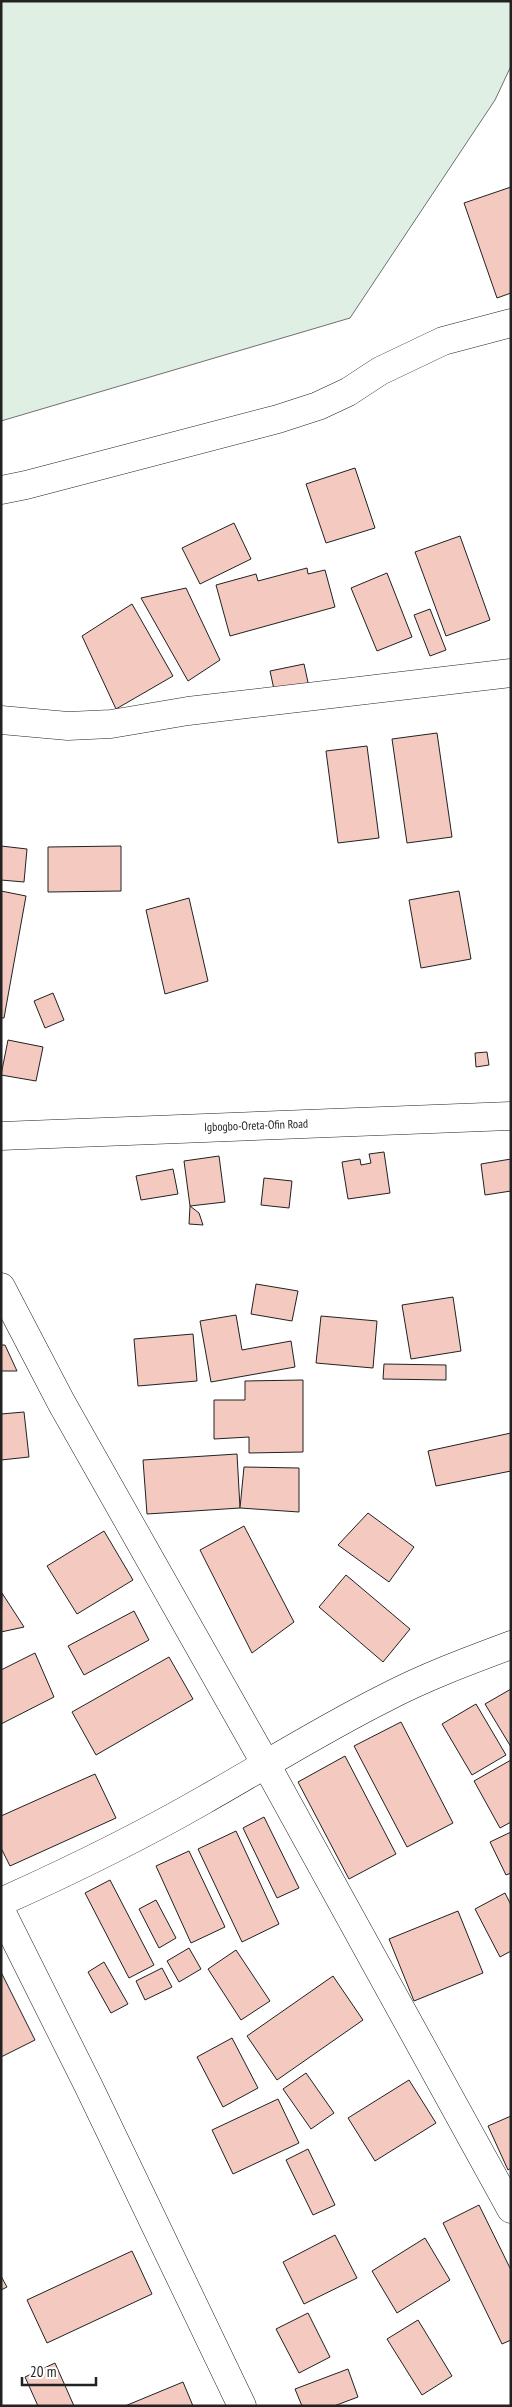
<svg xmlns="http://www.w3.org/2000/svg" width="512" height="2407" font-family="'PT Sans Narrow',sans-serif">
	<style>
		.green { fill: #e0efe3; stroke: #6f6f6f }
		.building { fill: #f3c9c0; stroke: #222 }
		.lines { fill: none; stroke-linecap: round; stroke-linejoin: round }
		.minor-casing { stroke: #222; stroke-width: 29 }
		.minor { stroke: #fff; stroke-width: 28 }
		.labels { text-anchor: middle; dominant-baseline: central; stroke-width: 4; stroke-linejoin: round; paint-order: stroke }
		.street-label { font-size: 12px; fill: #222; stroke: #fff }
	</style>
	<rect width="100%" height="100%" fill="#fff"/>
	<path class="green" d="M1,1H511V66L495,100L350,318L1,421Z"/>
	<g class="building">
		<path d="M511,187V293L497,298L464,203Z"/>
		<path d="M355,468L375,528L326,543L306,484Z"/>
		<path d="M234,523L251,559L200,584L182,548Z"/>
		<path d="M460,536L490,620L446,636L415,552Z"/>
		<path d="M307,568L308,574L325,570L335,607L230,636L216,585L256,574L258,581Z"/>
		<path d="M387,573L412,637L377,651L351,588Z"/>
		<path d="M186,588L220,660L188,681L141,598Z"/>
		<path d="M132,604L173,676L116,709L82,636Z"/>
		<path d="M430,609L446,650L430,656L414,615Z"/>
		<path d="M304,664L309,687L275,694L270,671Z"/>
		<path d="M437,733L452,837L407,843L392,739Z"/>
		<path d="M367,746L379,838L338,843L326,751Z"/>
		<path d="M1,846L27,849L24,882L1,880Z"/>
		<path d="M121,846V891L48,892V847Z"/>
		<path d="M1,891L26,896L4,1018H1Z"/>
		<path d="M459,891L471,959L421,968L409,900Z"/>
		<path d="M189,898L208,981L165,994L146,910Z"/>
		<path d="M53,993L64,1020L45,1028L34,1001Z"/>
		<path d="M8,1040L43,1047L36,1081L1,1075Z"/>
		<path d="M487,1052L489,1065L476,1067L475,1053Z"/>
		<path d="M384,1152L390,1193L348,1199L342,1162L360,1159L361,1165L371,1163L369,1154Z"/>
		<path d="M219,1156L225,1202L190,1206L184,1161Z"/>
		<path d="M511,1159V1191L485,1195L481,1164Z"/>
		<path d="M173,1169L178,1194L141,1200L136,1176Z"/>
		<path d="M264,1178L292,1181L289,1208L261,1205Z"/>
		<path d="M190,1206L199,1213L203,1225L189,1224Z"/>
		<path d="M256,1284L298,1291L292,1321L251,1314Z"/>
		<path d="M453,1297L461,1351L411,1359L402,1305Z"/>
		<path d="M236,1315L242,1350L291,1341L295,1367L211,1382L200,1321Z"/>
		<path d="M321,1316L377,1321L373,1368L316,1363Z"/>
		<path d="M193,1334L197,1381L138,1386L134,1339Z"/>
		<path d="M1,1345H5L17,1371H1Z"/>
		<path d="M384,1364L446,1365V1380L383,1379Z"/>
		<path d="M303,1380V1452L249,1453V1437L214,1439V1400H245V1381Z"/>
		<path d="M24,1412L29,1457L1,1460V1414Z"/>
		<path d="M511,1433V1471L436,1486L428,1451Z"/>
		<path d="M237,1454L240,1508L147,1514L143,1460Z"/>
		<path d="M244,1467L299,1468V1512L240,1508Z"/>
		<path d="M368,1513L414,1547L389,1582L338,1545Z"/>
		<path d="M244,1526L294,1622L252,1653L200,1550Z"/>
		<path d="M104,1531L133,1580L77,1614L47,1566Z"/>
		<path d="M346,1575L410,1629L383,1662L319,1607Z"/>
		<path d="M2,1593L24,1627L1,1632Z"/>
		<path d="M134,1611L149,1640L84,1675L68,1646Z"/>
		<path d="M35,1653L54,1697L1,1724V1670Z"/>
		<path d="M169,1657L193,1699L96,1755L72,1712Z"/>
		<path d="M511,1689V1747L485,1704Z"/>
		<path d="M476,1704L506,1755L472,1775L442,1724Z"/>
		<path d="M401,1722L453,1823L407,1847L354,1746Z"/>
		<path d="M345,1756L396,1854L349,1879L298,1782Z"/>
		<path d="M511,1760V1822L500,1828L474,1781Z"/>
		<path d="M95,1774L116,1818L10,1866L1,1848V1816Z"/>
		<path d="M264,1817L299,1888L277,1898L243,1828Z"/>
		<path d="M236,1831L279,1924L242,1942L198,1849Z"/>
		<path d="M511,1832V1873L506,1875L490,1842Z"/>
		<path d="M189,1851L225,1927L191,1943L156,1866Z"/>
		<path d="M110,1880L154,1965L129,1978L85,1893Z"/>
		<path d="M505,1893L511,1905V1951L500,1957L475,1909Z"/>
		<path d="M156,1900L176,1938L159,1948L139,1909Z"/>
		<path d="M458,1911L483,1973L414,2001L389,1939Z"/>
		<path d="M189,1948L201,1969L179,1982L167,1961Z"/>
		<path d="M236,1950L270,2001L241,2020L208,1969Z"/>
		<path d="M104,1962L128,2004L111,2013L88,1972Z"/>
		<path d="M162,1968L172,1987L145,2000L136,1981Z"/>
		<path d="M1,1972L35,2040L1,2057Z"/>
		<path d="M333,1976L363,2020L277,2080L247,2036Z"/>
		<path d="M232,2038L258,2088L223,2107L197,2057Z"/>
		<path d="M306,2073L334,2113L311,2129L283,2089Z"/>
		<path d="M409,2080L436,2123L375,2161L348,2118Z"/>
		<path d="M278,2099L299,2143L233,2174L212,2130Z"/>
		<path d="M511,2116V2168L508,2170L488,2126Z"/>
		<path d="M308,2149L335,2205L313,2215L286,2160Z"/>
		<path d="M479,2205L511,2270V2340L502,2344L443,2223Z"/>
		<path d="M335,2235L357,2278L304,2304L283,2262Z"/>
		<path d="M425,2238L450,2280L397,2313L372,2271Z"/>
		<path d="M132,2251L152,2294L47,2343L27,2300Z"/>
		<path d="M1,2276L7,2287L1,2290Z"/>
		<path d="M308,2313L330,2357L299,2373L276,2329Z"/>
		<path d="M418,2320L452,2376L422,2395L387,2339Z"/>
		<path d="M55,2363L74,2406H38L25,2377Z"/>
		<path d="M348,2369L358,2397L334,2406H302L295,2389Z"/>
		<path d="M183,2382L193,2406H125Z"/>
	</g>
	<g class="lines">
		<g class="minor-casing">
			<g id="minor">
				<path d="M1,490L26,485L278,419L318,406L348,392L380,371L443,341L511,323"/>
				<path d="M1,720L68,726L111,724L188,711L511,673"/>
				<path d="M1,1136L511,1116"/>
				<path d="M1,1287L61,1402L268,1768L511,2209"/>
				<path d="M1,1902C70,1871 138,1838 204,1800C264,1766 323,1729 385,1698C425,1677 468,1661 511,1645"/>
				<path d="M1,1911L89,2087L242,2406"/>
			</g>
		</g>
		<use href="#minor" class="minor"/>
	</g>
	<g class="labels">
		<g class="street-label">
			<text transform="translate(256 1125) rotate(-2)">Igbogbo-Oreta-Ofin Road</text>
		</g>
	</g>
	<rect width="512" height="2407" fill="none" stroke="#222222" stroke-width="5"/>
	<path d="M22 2377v8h74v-8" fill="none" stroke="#222222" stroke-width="2.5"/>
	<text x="30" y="2377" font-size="15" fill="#222222" stroke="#ffffff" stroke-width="4" paint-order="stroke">20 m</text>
</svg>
